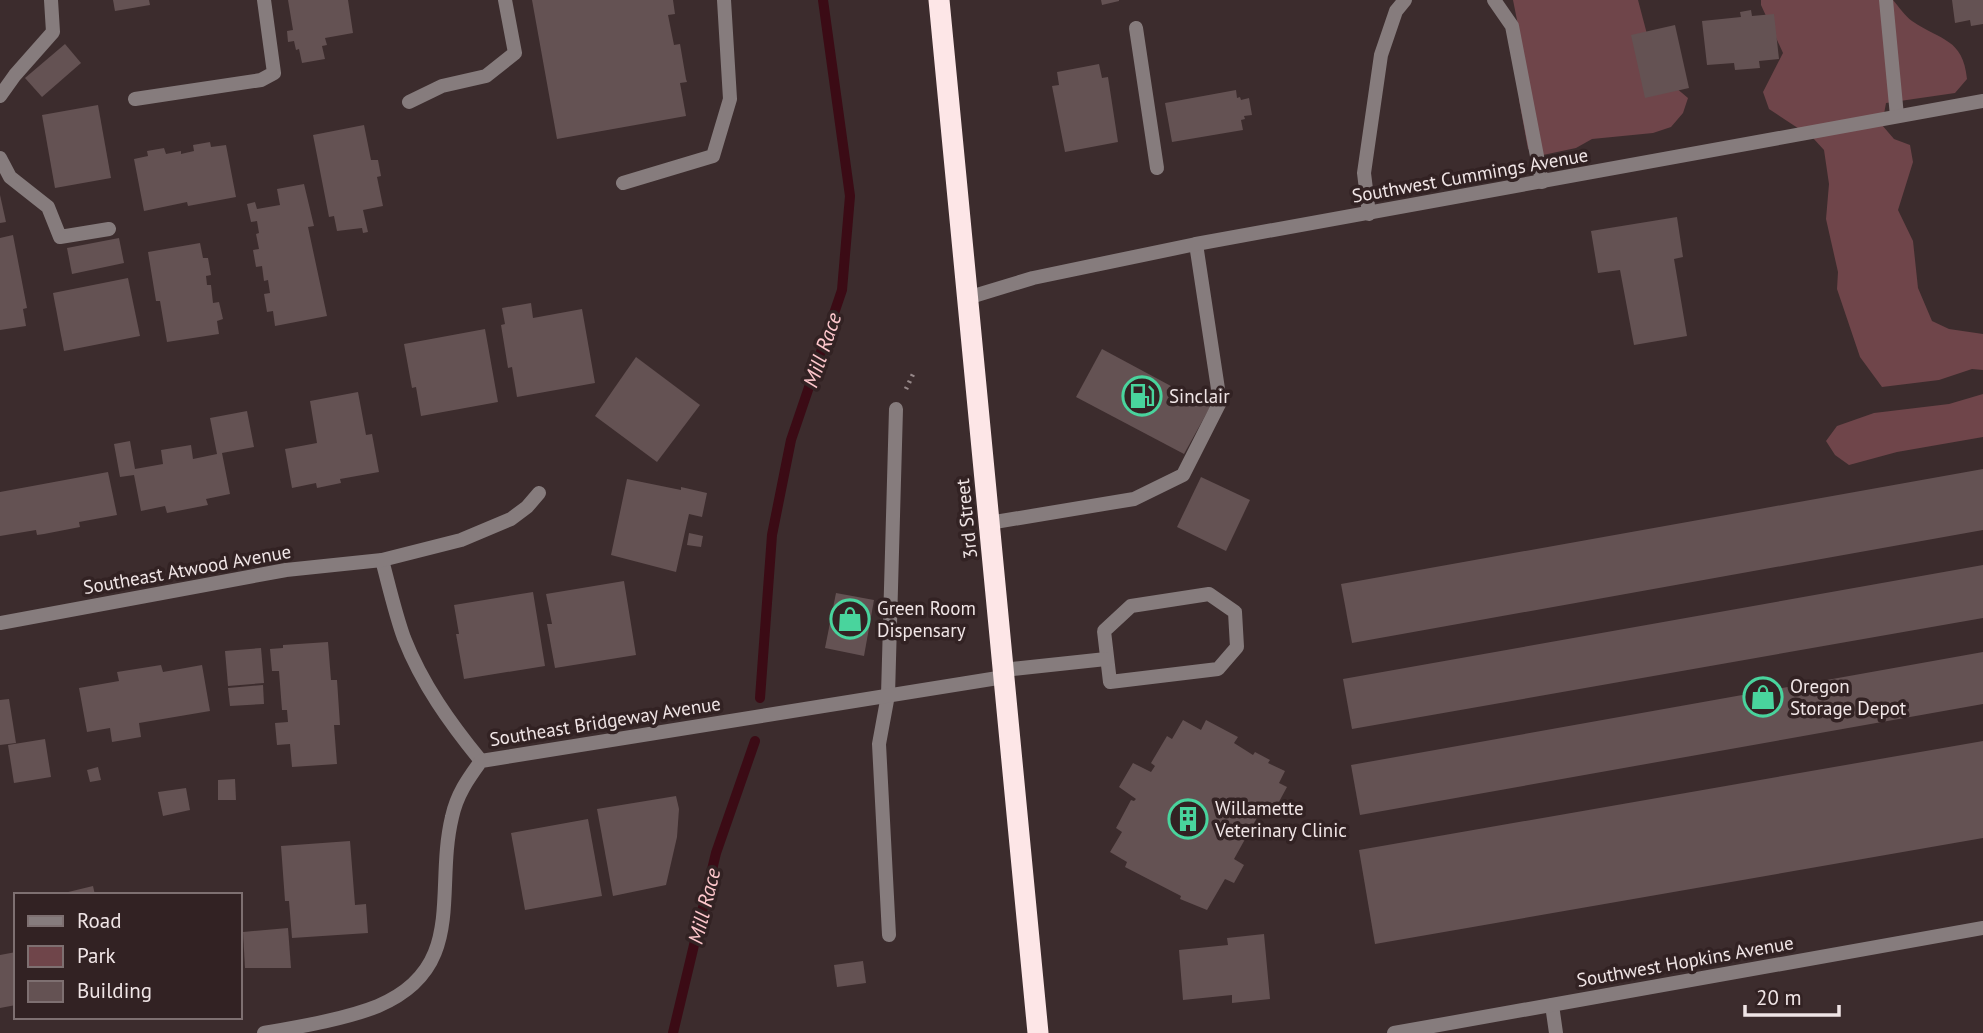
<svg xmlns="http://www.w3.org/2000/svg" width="1983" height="1033" font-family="'PT Sans',sans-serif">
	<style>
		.green { fill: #6f454a }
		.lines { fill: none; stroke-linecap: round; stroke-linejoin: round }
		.stream { stroke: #3b0b15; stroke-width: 10 }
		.building { fill: #645253 }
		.path { stroke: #968889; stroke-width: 4.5; stroke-dasharray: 2 5; stroke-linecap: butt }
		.lane { stroke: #867c7d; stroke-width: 14 }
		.street { stroke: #867c7d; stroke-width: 14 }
		.highway { stroke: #fde6e7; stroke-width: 21 }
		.labels { text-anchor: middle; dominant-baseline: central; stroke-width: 7; stroke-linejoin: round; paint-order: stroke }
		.street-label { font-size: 19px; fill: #f0e5e6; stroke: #322223 }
		.poi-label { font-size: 19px; fill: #f0e5e6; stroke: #322223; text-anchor: start }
		.water-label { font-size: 21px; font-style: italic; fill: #ffc8cd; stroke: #322223 }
	</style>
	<rect width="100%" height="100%" fill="#3c2c2d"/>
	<g class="green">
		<path d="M1513,0H1638L1657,72L1688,98L1683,113L1671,127L1653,133L1592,139L1576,148L1543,155L1528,149L1519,100L1518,25Z"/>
		<path d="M1761,0H1893C1899,7 1905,16 1912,21C1941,41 1963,38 1967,79L1955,93L1886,103L1882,125L1894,139L1910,145L1913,162L1898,210L1913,241L1918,288L1932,321L1949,329L1983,334V370L1972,369L1939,380L1882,387L1860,357L1837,289L1838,272L1826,219L1829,184L1824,150L1813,138L1769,109L1763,92L1783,53L1761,5Z"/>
		<path d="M1983,394V437L1897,452L1849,465L1835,455L1826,441L1837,426L1874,413L1949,404Z"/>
	</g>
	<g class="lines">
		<g class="stream">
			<path d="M760,698L772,535L791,440L842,290L850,196L823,0"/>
			<path d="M673,1033L716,853L755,741"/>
		</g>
	</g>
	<g class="building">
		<path d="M113,0H149L150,5L115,11Z"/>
		<path d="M288,0H348L353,33L325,38L327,45L322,46L325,59L302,63L299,49L296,50L294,41L288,42L287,31L293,30Z"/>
		<path d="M532,0H673L675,14L668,15L674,45L680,44L686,79L687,82L680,83L686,116L557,139Z"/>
		<path d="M1101,0H1119V1L1102,5Z"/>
		<path d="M1952,0H1983V24L1971,26L1970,20L1955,23Z"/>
		<path d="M1751,10L1752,16L1774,14L1779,59L1759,61L1760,68L1735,70L1734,63L1707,65L1702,21L1741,17L1740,12Z"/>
		<path d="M1675,25L1689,88L1645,98L1631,35Z"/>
		<path d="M65,44L81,63L42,97L25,78Z"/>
		<path d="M1099,64L1102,78L1108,77L1118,142L1065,152L1052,86L1059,85L1057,72Z"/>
		<path d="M1236,90L1237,98L1240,97L1241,100L1249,98L1252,115L1244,116L1245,119L1241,120L1243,130L1172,142L1165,103Z"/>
		<path d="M98,105L111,178L55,188L42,115Z"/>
		<path d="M364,125L371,160H378L381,176L377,177L383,206L363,210L368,232L363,233L362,228L337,231L334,216L329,217L313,135Z"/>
		<path d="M210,142L211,147L226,145L236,197L188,206L187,202L144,211L134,159L148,156L147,151L164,148L166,154L181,151V154L194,151L193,145Z"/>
		<path d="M304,184L314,226L308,227L327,316L275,326L273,311L267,312L264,294L270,293L268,280L264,281L262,266L256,267L253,250L259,249L256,234L259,233L257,221L251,222L247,204L255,202L257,209L280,205L277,189Z"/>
		<path d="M0,195L6,222L0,223Z"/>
		<path d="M1677,217L1683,257L1674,259L1687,336L1634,345L1620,270L1598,273L1591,231Z"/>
		<path d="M13,235L27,308L23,309L26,326L0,330V238Z"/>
		<path d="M119,238L124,263L72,274L67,248Z"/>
		<path d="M200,243L203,258H208L211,275L206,276L207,285H211L213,303L219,302L223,319L217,321L219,334L167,342L160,301H156L148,252Z"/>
		<path d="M128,278L140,336L64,351L53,293Z"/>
		<path d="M531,303L533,318L582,309L595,383L517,397L512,367L508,368L501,325L505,324L502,308Z"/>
		<path d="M485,329L498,402L421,416L416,387L412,388L404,344Z"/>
		<path d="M1102,349L1210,407L1184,454L1076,397Z"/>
		<path d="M636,357L700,405L657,462L595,416Z"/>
		<path d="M358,392L366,435L372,434L379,472L340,479L341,483L317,488L316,483L292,488L285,449L317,443L310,401Z"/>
		<path d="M247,411L254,447L222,453L230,494L206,499L208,505L167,513L165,506L141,511L134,475L120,477L114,444L130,441L135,469L163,464L161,450L191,445L193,459L217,454L210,418Z"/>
		<path d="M1983,469V530L1352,643L1341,584Z"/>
		<path d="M108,472L117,515L79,522L80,527L44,534L37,535L36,530L0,536V492Z"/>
		<path d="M1201,477L1250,500L1226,551L1177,527Z"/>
		<path d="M627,479L681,490V487L707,493L702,517L689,514L676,572L611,555Z"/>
		<path d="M689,533L703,536L701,547L687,545Z"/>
		<path d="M1983,565V618L1352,729L1343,679Z"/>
		<path d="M624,581L636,655L555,668L547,624H552L546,594Z"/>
		<path d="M533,592L545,666L464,679L456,634H459L454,605Z"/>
		<path d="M836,593L874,600L864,656L825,648Z"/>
		<path d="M328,642L331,680H337L340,725H334L337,764L292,767L290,744L277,745L275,723L288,722L287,710H282L279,671H272L270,649L283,648V645Z"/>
		<path d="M261,648L264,683L228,686L225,651Z"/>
		<path d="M1983,652V704L1360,815L1351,765Z"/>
		<path d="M161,665L163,672L202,665L210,711L139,723L141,737L112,742L110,728L87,732L79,688L119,681L117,672Z"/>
		<path d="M263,685L264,704L230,706L228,688Z"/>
		<path d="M9,699L16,743L0,745V700Z"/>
		<path d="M1183,720L1201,730L1206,720L1238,737L1234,743L1253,755L1255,752L1270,760L1268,763L1285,771L1279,783L1287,787L1274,811L1264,805L1234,859L1244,865L1234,883L1225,879L1207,910L1180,899L1181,896L1125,867L1127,862L1110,852L1122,832L1116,828L1131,800L1134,801L1136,799L1119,787L1133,763L1151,772L1155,766L1151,763L1167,736L1172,739Z"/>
		<path d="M45,739L51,777L14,783L8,745Z"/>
		<path d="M1983,741V838L1375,944L1359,850Z"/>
		<path d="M98,767L101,780L90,782L87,770Z"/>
		<path d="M235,779L236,800H218V780Z"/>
		<path d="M186,788L190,810L163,816L158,792Z"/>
		<path d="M676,796L679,809L677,837L666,885L613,896L597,809Z"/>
		<path d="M588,819L602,896L525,910L511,833Z"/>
		<path d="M350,841L355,905L366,904L368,933L292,938L289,901H285L281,846Z"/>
		<path d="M93,886L95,895H60V894Z"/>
		<path d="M288,928L291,968H245L243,932Z"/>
		<path d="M1264,934L1270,999L1232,1003V995L1183,1000L1179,950L1228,945L1227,938Z"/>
		<path d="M16,952V1005L0,1008V955Z"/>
		<path d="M863,961L866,983L837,987L834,965Z"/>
	</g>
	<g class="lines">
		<path class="path" d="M906,389L915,370"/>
		<g class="lane">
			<path d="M1494,0L1512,26L1542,182"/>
			<path d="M1886,0L1897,116"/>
			<path d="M1136,28L1157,168"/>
			<path d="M0,96L15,75L53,32L51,0"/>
			<path d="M135,99L261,80L274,73L264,0"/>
			<path d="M409,102L442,86L486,76L515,53L505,0"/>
			<path d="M0,158L10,177L48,207L60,237L109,229"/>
			<path d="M623,183L713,156L730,99L724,0"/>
			<path d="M1369,214L1364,173L1381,55L1396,11L1405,0"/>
			<path d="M989,523L1134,499L1183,475L1220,402L1196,244"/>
			<path d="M1209,594L1235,612L1237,647L1218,669L1110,682L1104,631L1131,606Z"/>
			<path d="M1003,670L1106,659"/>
			<path d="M889,935L879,744L888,695L896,409"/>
			<path d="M1552,1005L1556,1033"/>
		</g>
		<g class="street">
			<path d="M967,298L1033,278L1196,244L1983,101"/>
			<path d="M382,560C389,586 395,613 404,638C422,684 450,723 481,761"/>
			<path d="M0,623L286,570L382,560L461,540L511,519L527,507L539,493"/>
			<path d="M264,1033C298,1027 346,1019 378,1006C468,968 434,891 452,817C457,794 468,779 481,761L1004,677"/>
			<path d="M1394,1033L1983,928"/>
		</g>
		<path class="highway" d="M939,0L1038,1033"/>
	</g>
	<defs>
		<g id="fuel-ring" transform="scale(2.0125)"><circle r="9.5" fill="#322223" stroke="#49d49d" stroke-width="1.5"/><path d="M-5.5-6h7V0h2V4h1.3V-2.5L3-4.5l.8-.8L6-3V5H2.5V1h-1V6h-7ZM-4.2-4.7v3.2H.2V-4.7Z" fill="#49d49d"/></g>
		<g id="shop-ring" transform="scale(2.0125)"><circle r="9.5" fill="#322223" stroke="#49d49d" stroke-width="1.5"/><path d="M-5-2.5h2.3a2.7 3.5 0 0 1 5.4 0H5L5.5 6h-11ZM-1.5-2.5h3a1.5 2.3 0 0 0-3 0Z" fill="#49d49d"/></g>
		<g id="building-ring" transform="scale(2.0125)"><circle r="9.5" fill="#322223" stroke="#49d49d" stroke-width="1.5"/><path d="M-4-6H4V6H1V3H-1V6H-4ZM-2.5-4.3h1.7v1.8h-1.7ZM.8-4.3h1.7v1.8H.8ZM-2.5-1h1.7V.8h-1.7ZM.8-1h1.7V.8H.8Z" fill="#49d49d"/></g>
	</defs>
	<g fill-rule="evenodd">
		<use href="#fuel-ring" x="1142" y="396"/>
		<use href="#shop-ring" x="850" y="619"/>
		<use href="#shop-ring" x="1763" y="697"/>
		<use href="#building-ring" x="1188" y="819"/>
	</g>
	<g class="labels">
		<g class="street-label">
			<text transform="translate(1470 175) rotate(-10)">Southwest Cummings Avenue</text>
			<text transform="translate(966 519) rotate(-96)">3rd Street</text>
			<text transform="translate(187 569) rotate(-10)">Southeast Atwood Avenue</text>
			<text transform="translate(605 721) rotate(-9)">Southeast Bridgeway Avenue</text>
			<text transform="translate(1685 961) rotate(-10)">Southwest Hopkins Avenue</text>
		</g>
		<g class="poi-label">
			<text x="1169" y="396">Sinclair</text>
			<text x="877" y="608">Green Room<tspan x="877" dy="22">Dispensary</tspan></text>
			<text x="1790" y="686">Oregon<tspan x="1790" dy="22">Storage Depot</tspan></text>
			<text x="1215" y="808">Willamette<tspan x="1215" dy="22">Veterinary Clinic</tspan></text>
		</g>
		<g class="water-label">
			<text transform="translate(822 350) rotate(-71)">Mill Race</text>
			<text transform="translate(704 906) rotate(-76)">Mill Race</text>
		</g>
	</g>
	<rect x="14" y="893" width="228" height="126" fill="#322223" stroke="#7e7071" stroke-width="2"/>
	<rect x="28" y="916" width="35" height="10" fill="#867c7d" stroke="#7e7071" stroke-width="2"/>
	<text x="77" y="928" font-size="21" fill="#f0e5e6">Road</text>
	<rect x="28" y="946" width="35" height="21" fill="#6f454a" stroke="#7e7071" stroke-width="2"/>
	<text x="77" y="963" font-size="21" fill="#f0e5e6">Park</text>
	<rect x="28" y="981" width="35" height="21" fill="#645253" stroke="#7e7071" stroke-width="2"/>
	<text x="77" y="998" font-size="21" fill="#f0e5e6">Building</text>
	<path d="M1745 1005v10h94v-10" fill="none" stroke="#f0e5e6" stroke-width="3.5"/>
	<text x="1756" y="1005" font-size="21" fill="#f0e5e6" stroke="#322223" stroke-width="5" paint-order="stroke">20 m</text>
</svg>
